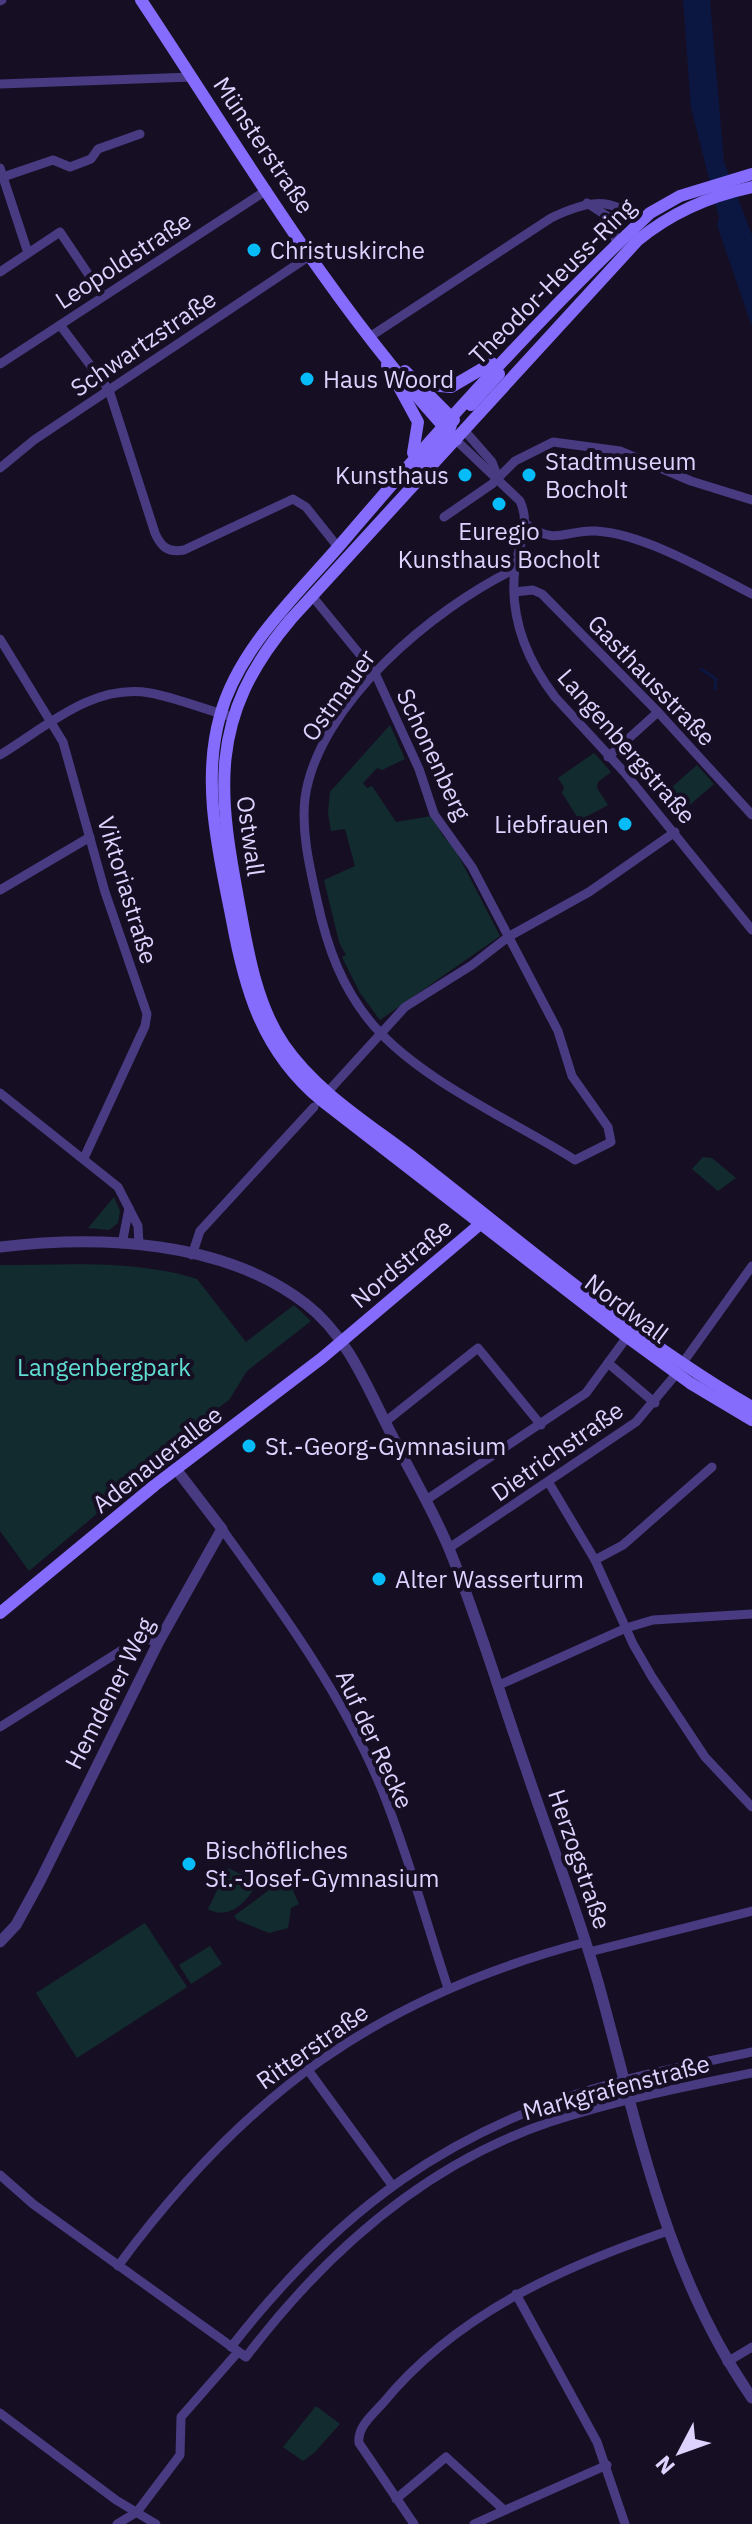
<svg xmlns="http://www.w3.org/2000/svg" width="752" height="2524" font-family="'IBM Plex Sans',sans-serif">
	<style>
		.green { fill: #122b2e }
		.water { fill: #0b1641 }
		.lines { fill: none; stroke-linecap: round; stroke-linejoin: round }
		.stream { stroke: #0b1641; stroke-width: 3 }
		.minor { stroke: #483b82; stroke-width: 9 }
		.tertiary { stroke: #483b82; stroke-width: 11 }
		.secondary { stroke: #856cfc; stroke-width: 12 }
		.poi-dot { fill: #05bcf8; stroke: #160f24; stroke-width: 3 }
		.labels { text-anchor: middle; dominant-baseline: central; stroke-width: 8; stroke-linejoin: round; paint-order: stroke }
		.street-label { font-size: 24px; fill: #ded3fe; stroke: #160f24 }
		.poi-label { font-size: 24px; fill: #ded3fe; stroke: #160f24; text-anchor: start }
		.park-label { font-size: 24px; fill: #60ddd0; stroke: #160f24 }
	</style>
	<rect width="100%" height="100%" fill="#160f24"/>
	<g class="green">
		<path d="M390,725L405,759L382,770L377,768L363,783L367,788L372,786L396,822L432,816L443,836L454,847L500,936L380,1020L360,993L342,957L346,955L339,942L324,880L355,866L345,829L331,831L328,813L330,792Z"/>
		<path d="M594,753L611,772L598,782L597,788L608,805L582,819L578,818L562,793L564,787L558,778Z"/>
		<path d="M697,765L714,784L678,815L663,795Z"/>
		<path d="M703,1157L712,1158L736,1178L718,1191L692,1169Z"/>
		<path d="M114,1197L120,1211L118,1223L109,1230L88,1228Z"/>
		<path d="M0,1265C65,1265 134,1259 197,1279L246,1342L294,1305L311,1321L247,1371L229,1400L139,1467L143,1475L29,1571L0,1531Z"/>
		<path d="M228,1868L257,1882C249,1901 229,1921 208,1909Z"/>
		<path d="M285,1872L299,1904L291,1908L288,1928L269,1933L237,1920L234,1916L269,1890Z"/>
		<path d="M145,1923L187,1987L77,2058L36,1993Z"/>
		<path d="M210,1946L222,1964L191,1984L179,1965Z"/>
		<path d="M316,2406L340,2424L314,2453L303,2461L283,2447Z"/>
	</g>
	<path class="water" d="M683,0H710L724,162L752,235V327L717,225L719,218L691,108Z"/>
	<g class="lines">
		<path class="stream" d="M701,669L716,679L715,689"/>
		<g class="minor">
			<path d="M0,1L2,0"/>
			<path d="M0,84L192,77"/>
			<path d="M0,168L28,253"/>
			<path d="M3,177L53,160L70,167L91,159L98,149L140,134"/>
			<path d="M587,203L610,218L617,245"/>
			<path d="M0,272L60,232L103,296"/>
			<path d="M60,325L109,390L155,533C161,547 168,553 184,550L293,499L306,507L338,547"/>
			<path d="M371,336L551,218C584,202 611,194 640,223"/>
			<path d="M0,364L267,190"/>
			<path d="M464,430L492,462L497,475"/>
			<path d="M456,440L520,501C531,525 519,543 515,568C509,616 526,659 555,697L625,773L752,930"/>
			<path d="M0,468L34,440L311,255"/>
			<path d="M444,517L492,484L515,461L553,442L620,451L691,481L752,500"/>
			<path d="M526,524C557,547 565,529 596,531C645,534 709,572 752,594"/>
			<path d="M514,592L533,590L542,594L658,712L752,815"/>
			<path d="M312,596L375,673L419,769L434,814L472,867L558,1031L572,1076L608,1127L611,1142L575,1160C512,1120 423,1082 374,1026C342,989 327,947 317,900C310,868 301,832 305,798C318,704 434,608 515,569"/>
			<path d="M0,639L63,742L105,892L147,1014L145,1026L84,1158"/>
			<path d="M0,755C46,727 93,683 150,693C178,698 205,710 233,717"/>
			<path d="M608,757L658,712"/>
			<path d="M0,890L90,837"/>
			<path d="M0,1093L118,1187L138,1226L139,1245"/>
			<path d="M323,1097L405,1007L472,965L508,937L589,892L675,832"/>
			<path d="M122,1244L129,1208"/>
			<path d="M192,1255L200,1231L314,1107"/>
			<path d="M608,1363L655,1403"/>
			<path d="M682,1364L752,1266"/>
			<path d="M385,1422L478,1348L541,1425"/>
			<path d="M549,1483L595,1560L633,1644L652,1677L705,1757L752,1807"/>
			<path d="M426,1500L586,1393L627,1337"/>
			<path d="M222,1529C282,1612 343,1695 382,1790C408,1854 426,1922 448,1988"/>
			<path d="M449,1548L636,1422L677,1373"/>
			<path d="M595,1560L623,1545L712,1467"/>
			<path d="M499,1685L626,1628L653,1620L752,1614"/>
			<path d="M0,1727L133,1643L147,1639L158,1643"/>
			<path d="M589,1952L752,1911"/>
			<path d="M308,2070L392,2185"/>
			<path d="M0,2175L33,2204L246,2357C325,2253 425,2164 550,2122C616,2100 684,2087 752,2073"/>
			<path d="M118,2266C245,2094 377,1997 586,1942"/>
			<path d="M516,2294L597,2442L625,2524"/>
			<path d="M231,2347C337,2211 452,2125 621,2081C664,2069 708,2062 752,2052"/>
			<path d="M727,2362L752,2347"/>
			<path d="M0,2413L116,2500L156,2524"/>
			<path d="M396,2499L446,2457L504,2510"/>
			<path d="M117,2524L137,2512L180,2455L181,2417L238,2352"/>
			<path d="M414,2524L359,2443C357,2427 373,2414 383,2403C456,2314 562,2267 668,2231"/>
			<path d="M474,2524L607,2465"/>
		</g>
		<g class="tertiary">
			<path d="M0,1247C100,1235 223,1240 306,1304C351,1339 370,1395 396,1443C414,1479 435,1514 450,1551C479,1622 500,1695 525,1766C549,1838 577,1909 598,1982C638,2126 665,2273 752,2398"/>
			<path d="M0,1942L16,1925L40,1881L158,1643L222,1529L176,1469"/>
		</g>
		<g class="secondary">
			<path d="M141,0C240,149 333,309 456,440"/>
			<path d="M752,174L680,196L650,213C539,317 439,429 340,545C296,596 238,649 220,716C201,783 219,854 232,920C245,991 263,1052 321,1100L627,1337L690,1383L752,1420"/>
			<path d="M752,187C709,196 672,212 638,240L291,619C206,719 218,793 241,914C249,958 258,1007 284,1045C317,1093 371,1125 416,1160C525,1245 632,1337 752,1407"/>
			<path d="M387,365L418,422L413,453"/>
			<path d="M405,371L454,420"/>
			<path d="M419,384L451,387L492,363"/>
			<path d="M471,405L499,374"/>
			<path d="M406,482L446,439L451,425"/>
			<path d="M0,1613L155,1485L322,1358L485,1220"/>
		</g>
	</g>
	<g class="poi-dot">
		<circle cx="254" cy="250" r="8"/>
		<circle cx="307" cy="379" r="8"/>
		<circle cx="465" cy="475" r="8"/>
		<circle cx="529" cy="475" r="8"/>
		<circle cx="499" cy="504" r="8"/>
		<circle cx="625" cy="824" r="8"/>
		<circle cx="249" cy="1446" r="8"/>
		<circle cx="379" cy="1579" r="8"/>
		<circle cx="189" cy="1864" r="8"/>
	</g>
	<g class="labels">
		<g class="street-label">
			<text transform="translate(264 145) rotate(56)">Münsterstraße</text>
			<text transform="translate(123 260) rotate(-33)">Leopoldstraße</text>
			<text transform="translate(552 281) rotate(-45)">Theodor-Heuss-Ring</text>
			<text transform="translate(143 343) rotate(-34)">Schwartzstraße</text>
			<text transform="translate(652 680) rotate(46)">Gasthausstraße</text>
			<text transform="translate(338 695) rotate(-54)">Ostmauer</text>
			<text transform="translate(627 746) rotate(49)">Langenbergstraße</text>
			<text transform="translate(434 754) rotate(65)">Schonenberg</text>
			<text transform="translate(251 836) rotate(82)">Ostwall</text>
			<text transform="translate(128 890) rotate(73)">Viktoriastraße</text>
			<text transform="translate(401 1263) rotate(-40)">Nordstraße</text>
			<text transform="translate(627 1308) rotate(37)">Nordwall</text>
			<text transform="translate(557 1451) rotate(-35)">Dietrichstraße</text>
			<text transform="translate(157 1459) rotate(-38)">Adenauerallee</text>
			<text transform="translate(109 1693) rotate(-63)">Hemdener Weg</text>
			<text transform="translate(375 1739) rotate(65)">Auf der Recke</text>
			<text transform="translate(580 1859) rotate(71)">Herzogstraße</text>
			<text transform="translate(312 2046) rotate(-35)">Ritterstraße</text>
			<text transform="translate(616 2087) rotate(-15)">Markgrafenstraße</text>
		</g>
		<g class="poi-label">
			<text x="270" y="250">Christuskirche</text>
			<text x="323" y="379">Haus Woord</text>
			<text x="545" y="461">Stadtmuseum<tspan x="545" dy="28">Bocholt</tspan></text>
			<text x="449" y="475" text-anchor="end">Kunsthaus</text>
			<text x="499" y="531" text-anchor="middle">Euregio<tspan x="499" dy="28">Kunsthaus Bocholt</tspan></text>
			<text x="609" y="824" text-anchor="end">Liebfrauen</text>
			<text x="265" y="1446">St.-Georg-Gymnasium</text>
			<text x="395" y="1579">Alter Wasserturm</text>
			<text x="205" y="1850">Bischöfliches<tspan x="205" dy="28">St.-Josef-Gymnasium</tspan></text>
		</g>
		<g class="park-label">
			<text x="104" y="1367">Langenbergpark</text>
		</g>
	</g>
	<g transform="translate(680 2452) rotate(229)" stroke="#160f24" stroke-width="6" paint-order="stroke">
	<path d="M0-6L14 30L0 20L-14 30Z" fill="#ded3fe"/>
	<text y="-12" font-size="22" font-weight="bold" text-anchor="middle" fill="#ded3fe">N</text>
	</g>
</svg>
